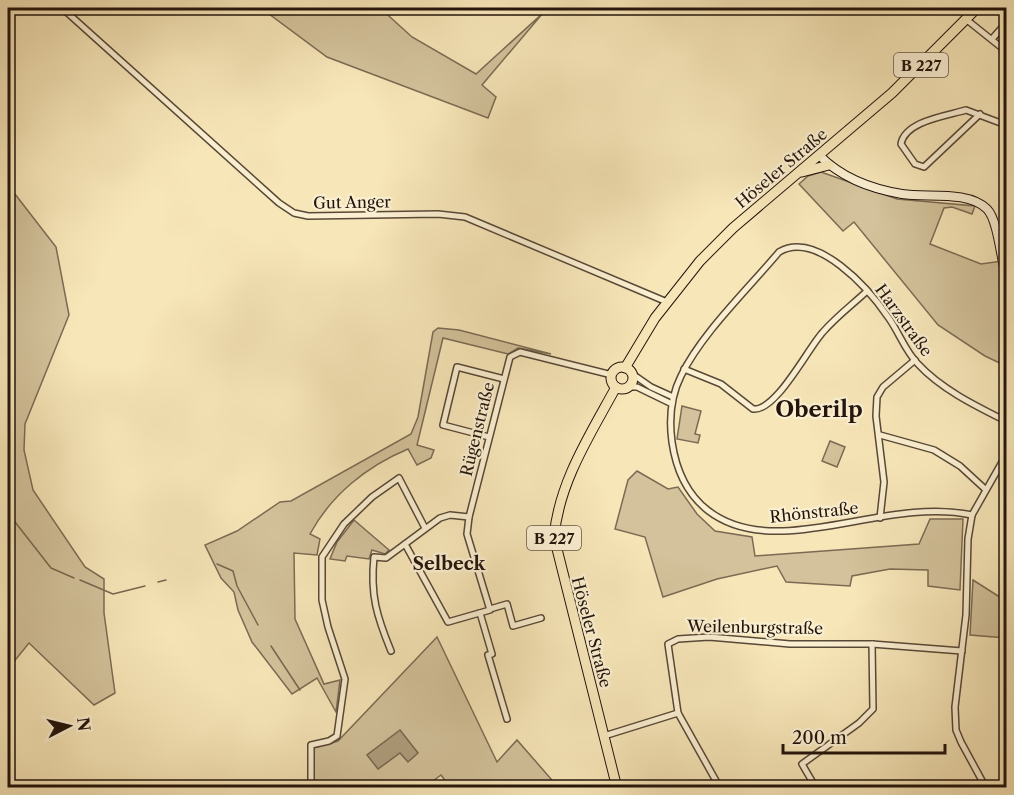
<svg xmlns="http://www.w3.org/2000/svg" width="1014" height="795" font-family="'Libre Caslon Text',serif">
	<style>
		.green { fill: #d3c29b; stroke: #7b6b54; stroke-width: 1.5 }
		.water { fill: #af9f7e; stroke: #776750; stroke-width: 1.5 }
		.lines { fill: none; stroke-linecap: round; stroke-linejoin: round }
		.stream { stroke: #776750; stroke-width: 1.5 }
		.street-casing { stroke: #584837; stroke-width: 8 }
		.secondary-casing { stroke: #23140c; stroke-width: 10 }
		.primary-casing { stroke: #23140c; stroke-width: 11 }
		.street { stroke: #faefd1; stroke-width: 5 }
		.secondary { stroke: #faefd1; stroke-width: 8 }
		.primary { stroke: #f7e6b8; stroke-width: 9 }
		.labels { text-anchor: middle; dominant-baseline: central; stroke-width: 4.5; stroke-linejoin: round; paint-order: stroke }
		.shield { fill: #faefd1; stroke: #645647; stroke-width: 1.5 }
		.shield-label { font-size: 15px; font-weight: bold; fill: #23140c }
		.street-label { font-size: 16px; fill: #23140c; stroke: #faefd1 }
		.neighbourhood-label { font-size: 18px; font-weight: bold; fill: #23140c; stroke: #faefd1 }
		.district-label { font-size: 22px; font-weight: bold; fill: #23140c; stroke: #faefd1 }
	</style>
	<rect width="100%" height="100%" fill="#f7e6b8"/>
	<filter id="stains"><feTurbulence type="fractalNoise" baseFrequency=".00333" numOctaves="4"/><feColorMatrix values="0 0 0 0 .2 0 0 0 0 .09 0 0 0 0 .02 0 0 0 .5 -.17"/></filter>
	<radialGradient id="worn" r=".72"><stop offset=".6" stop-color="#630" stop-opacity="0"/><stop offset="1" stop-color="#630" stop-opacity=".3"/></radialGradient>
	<g class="green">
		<path d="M261,8H380L412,37L476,74L543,13L482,85L496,97L488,118L327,57Z"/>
		<path d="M821,172L897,199L975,206L972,214L952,207L944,208L930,244L981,264L1002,261L1006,275V366L985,356L938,325L854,222L843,231L799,184L808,176Z"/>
		<path d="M8,185L56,247L69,315L25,424L24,450L33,490L85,567L104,579V613L115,693L94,705L29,643L8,669Z"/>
		<path d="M438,328L459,330L551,354L518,348L508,354L443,338L417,445L434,450L431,458L417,465L408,449C367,466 331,495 310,534L320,539L317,555L294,553L295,619L324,684L340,680L336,712L317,678L292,694L252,642L238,610L234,592L221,578L205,545L237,531L280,502L291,501L411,434L418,417L433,332Z"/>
		<path d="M682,406L701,411L695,434L700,435L698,443L677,439Z"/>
		<path d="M830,441L845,447L837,467L822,461Z"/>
		<path d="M637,471L668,489L678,487L697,514L715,531L752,537L755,556L919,544L930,519H963L960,590L928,586V570L890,569L852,576L850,586L786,582L777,566L717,579L663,597L645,537L615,529L628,480Z"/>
		<path d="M354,520L389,550L385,554L372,550L369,559L347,556L345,561L330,559L337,542Z"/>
		<path d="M973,580L1006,601V638L970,635Z"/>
		<path d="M437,637L497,762L517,740L558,787H450L441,775L425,787H313L314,748L338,741Z"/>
	</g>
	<path class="water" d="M400,730L418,753L408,762L400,753L378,769L367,755Z"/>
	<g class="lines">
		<g class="stream">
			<path d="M8,513L51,568L74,578"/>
			<path d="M217,564L233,571L237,586L258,625"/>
			<path d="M80,580L113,594L145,586"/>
			<path d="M158,582L166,580"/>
			<path d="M271,646L300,690"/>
		</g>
		<g class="street-casing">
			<g id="street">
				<path d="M62,8L279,203L294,213L308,216L438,214L465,217L667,302"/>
				<path d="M967,20L1002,48L1006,63"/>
				<path d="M992,39L1006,23"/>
				<path d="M980,114L924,167L915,164L901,144C905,121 946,116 966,110L1006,125"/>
				<path d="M684,369L721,384L753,409C776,412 808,348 823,332C836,317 852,305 867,291"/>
				<path d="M631,373L651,387L673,397"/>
				<path d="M629,387H637L672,404"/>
				<path d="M880,435L934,450L960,466L985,489"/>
				<path d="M489,437L443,425L457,367L504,379"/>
				<path d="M972,515C910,502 844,529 783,531C722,533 681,504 672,442C669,420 671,396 681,376C701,334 748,289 779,252C817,230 869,289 888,317C899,332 905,351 918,364C941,389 976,406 1006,421"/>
				<path d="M880,518L884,482L876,416L877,397L883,387L915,360"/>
				<path d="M405,544L448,622L490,610L467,534L469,517L510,357L520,352L612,375"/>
				<path d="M490,609L507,604L513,626L541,618"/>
				<path d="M480,613L492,654L488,655L507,719"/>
				<path d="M391,651C377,617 370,595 374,557L386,558L440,518L450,515L469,517"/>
				<path d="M604,736L678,713"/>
				<path d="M311,788V745L329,741L337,736L345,679L328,627L322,600V557L344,524L372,497L399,478L425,528"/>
				<path d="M720,788L678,713L668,644L678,639L709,637L790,644H872L962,651"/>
				<path d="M816,788L802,764L859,723L873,709L872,644"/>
				<path d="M986,788L961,742L956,730L955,707L966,615L968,539L972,515L1006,455"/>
			</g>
		</g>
		<g class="secondary-casing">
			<path id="secondary" d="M820,156C841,177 872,189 902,194C927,198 968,190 987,209C998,220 1001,260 1006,275"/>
		</g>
		<g class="primary-casing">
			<g id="primary">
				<path d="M802,172L829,165"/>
				<circle cx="622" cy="378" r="11"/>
				<path d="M625,368L655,318L700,261L733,228L892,93L977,8"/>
				<path d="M616,387C590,435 559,482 554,537L617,788"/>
			</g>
		</g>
		<use href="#street" class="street"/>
		<use href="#secondary" class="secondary"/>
		<use href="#primary" class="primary"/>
	</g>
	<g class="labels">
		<g class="shield">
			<rect x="894" y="53" width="54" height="24" rx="4.5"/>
			<rect x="527" y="526" width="54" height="24" rx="4.5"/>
		</g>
		<g class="shield-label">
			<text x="921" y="65">B 227</text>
			<text x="554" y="538">B 227</text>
		</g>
		<g class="street-label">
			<text transform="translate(781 168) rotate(-40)">Höseler Straße</text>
			<text transform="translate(352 202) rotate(-1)">Gut Anger</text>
			<text transform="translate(904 320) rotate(54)">Harzstraße</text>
			<text transform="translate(477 429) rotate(-76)">Rügenstraße</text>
			<text transform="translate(814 512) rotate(-6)">Rhönstraße</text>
			<text transform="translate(755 627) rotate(1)">Weilenburgstraße</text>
			<text transform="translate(592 632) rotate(75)">Höseler Straße</text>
		</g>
		<g class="neighbourhood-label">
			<text x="449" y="564">Selbeck</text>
		</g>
		<g class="district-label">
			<text x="819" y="409">Oberilp</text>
		</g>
	</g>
	<rect width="1014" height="795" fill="none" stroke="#f7e6b8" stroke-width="30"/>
	<rect x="9" y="9" width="996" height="777" fill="none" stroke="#23140c" stroke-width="3"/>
	<rect x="15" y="15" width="984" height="765" fill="none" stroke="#23140c" stroke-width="1.5"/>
	<g transform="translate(69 726) rotate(83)" stroke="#faefd1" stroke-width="4.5" paint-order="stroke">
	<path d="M0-4.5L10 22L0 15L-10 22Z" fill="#23140c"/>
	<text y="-9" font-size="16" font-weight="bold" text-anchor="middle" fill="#23140c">N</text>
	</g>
	<path d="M783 744v9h162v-9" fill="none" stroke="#23140c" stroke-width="3"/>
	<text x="792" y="744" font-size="18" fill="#23140c" stroke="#faefd1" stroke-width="4.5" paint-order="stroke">200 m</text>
	<rect width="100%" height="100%" filter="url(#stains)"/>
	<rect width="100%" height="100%" fill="url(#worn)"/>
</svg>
